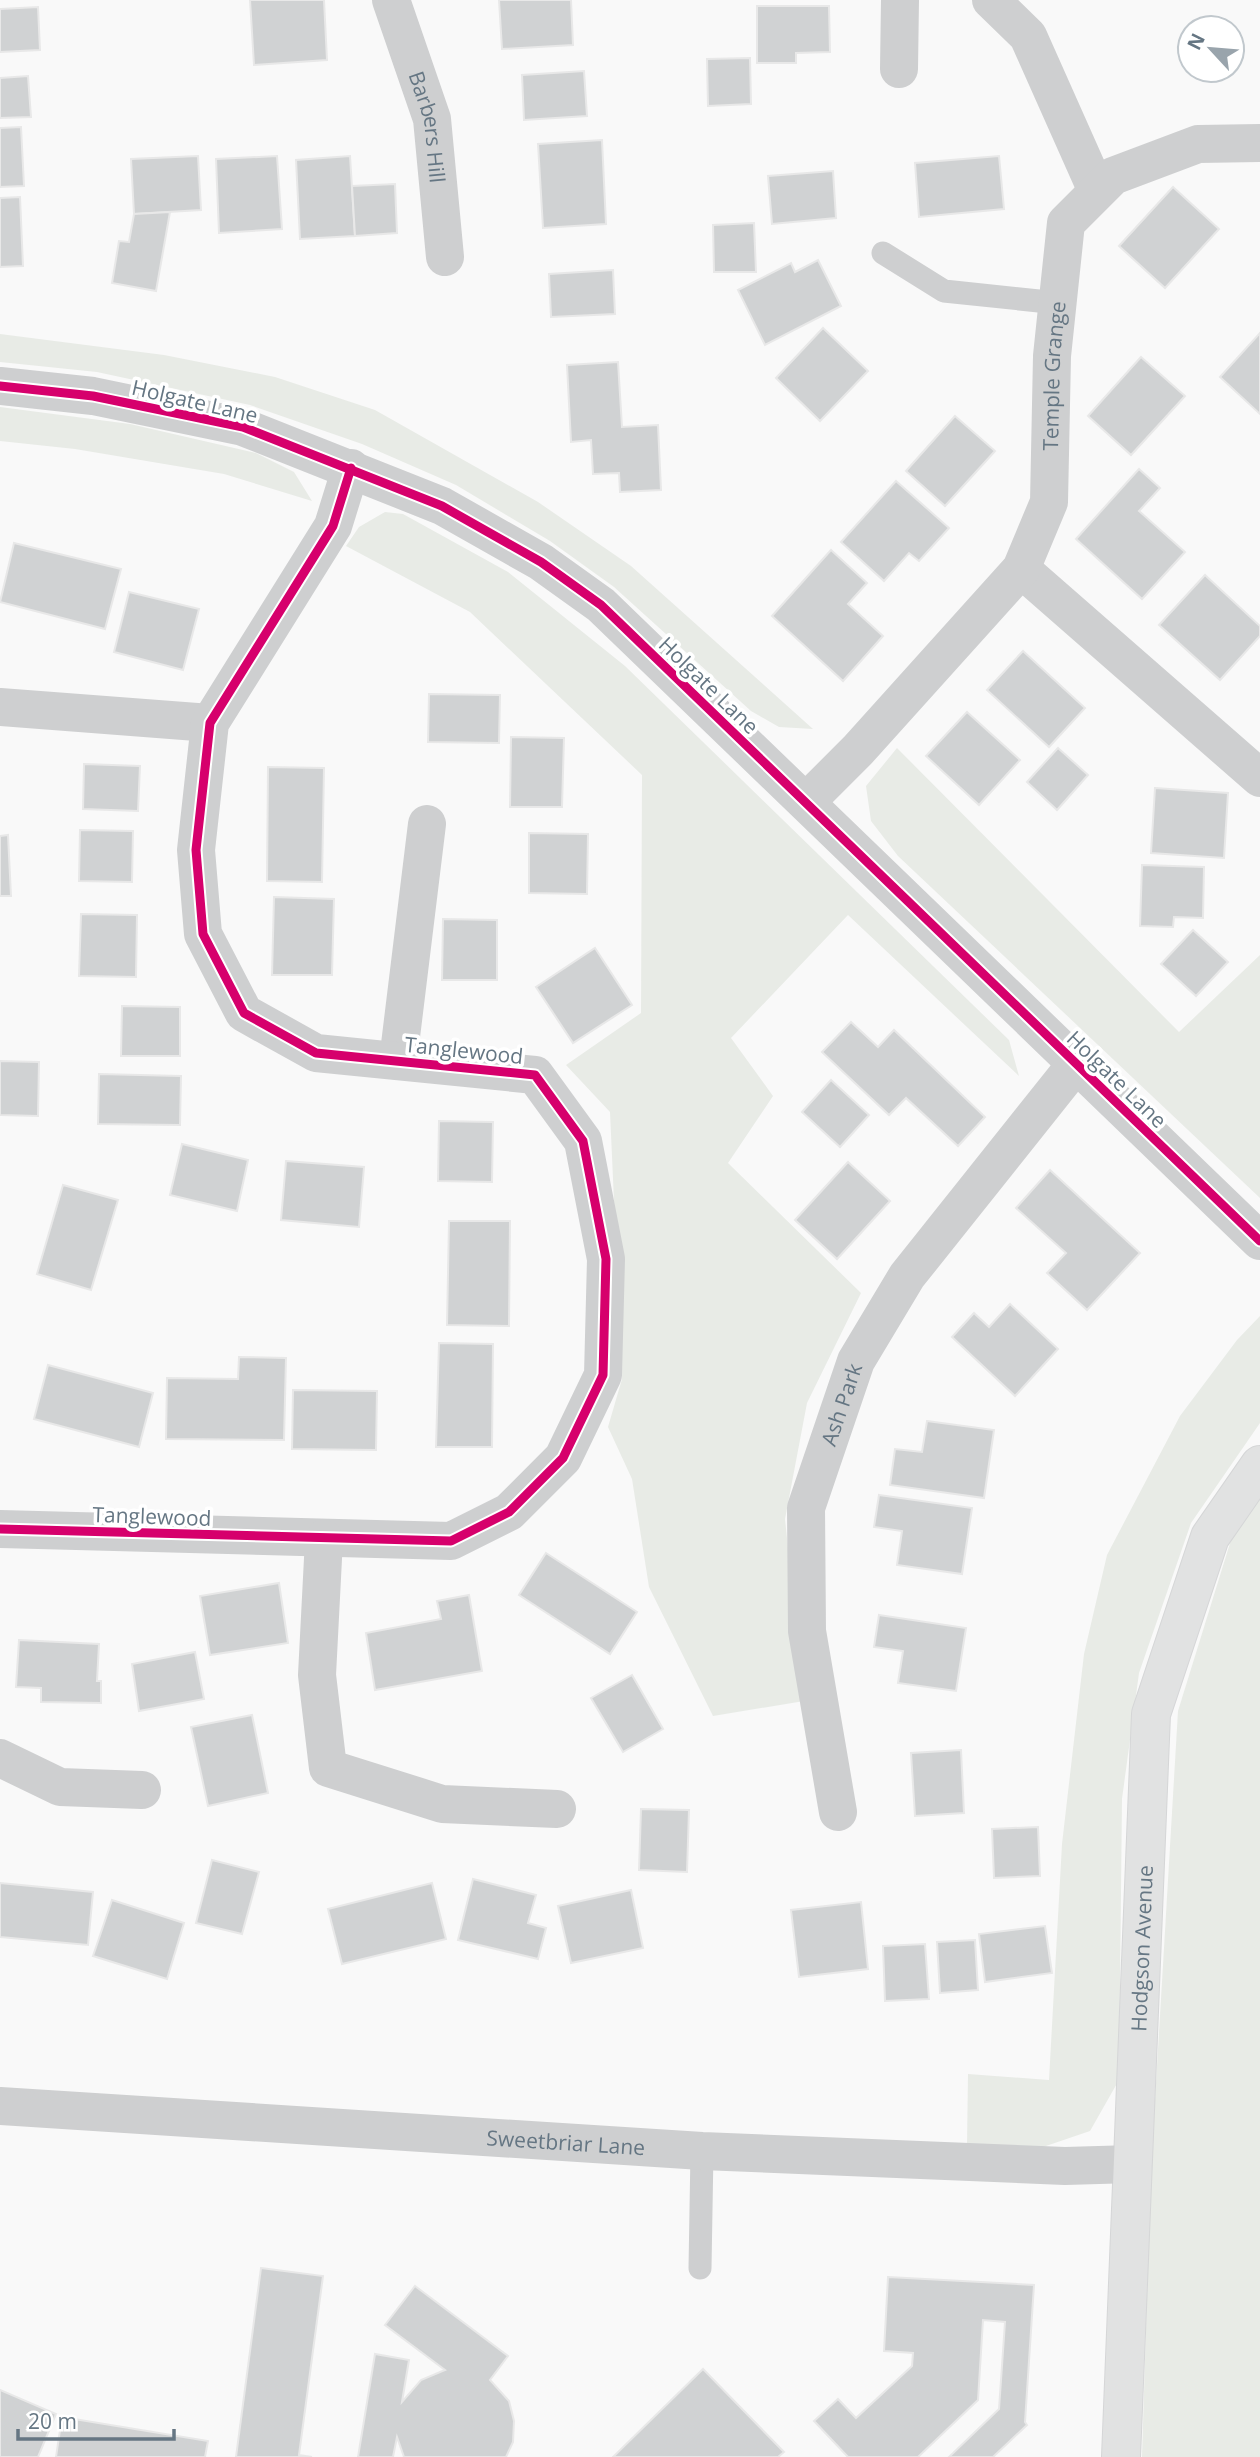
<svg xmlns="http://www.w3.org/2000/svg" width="1260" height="2457" font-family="'Open Sans',sans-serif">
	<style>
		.green { fill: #e8ebe6 }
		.building { fill: #d0d2d3; stroke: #e8e8e8; stroke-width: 2 }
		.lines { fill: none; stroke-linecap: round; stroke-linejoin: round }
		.secondary-casing { stroke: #d5d6d7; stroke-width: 40 }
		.lane { stroke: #cecfd0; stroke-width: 23 }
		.street { stroke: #cecfd0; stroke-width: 38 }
		.secondary { stroke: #e1e2e2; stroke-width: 38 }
		.cycleway-casing { stroke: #fff; stroke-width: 13 }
		.cycleway { stroke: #d6006c; stroke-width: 9 }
		.labels { text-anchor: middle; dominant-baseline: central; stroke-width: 7; stroke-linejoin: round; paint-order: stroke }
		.street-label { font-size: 21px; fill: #657683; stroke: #fff }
	</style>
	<rect width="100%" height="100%" fill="#f9f9f9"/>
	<g class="green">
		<path d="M0,334L164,355L275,377L375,410L538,502L631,566L813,729L779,727L751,711L614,587L550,541L456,485L362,444L250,405L97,372L0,362Z"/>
		<path d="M0,407L130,424L256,453L294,472L312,501L224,474L75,449L0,441Z"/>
		<path d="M385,512L403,514L508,572L625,666L1009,1040L1019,1076L848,915L731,1038L773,1096L728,1163L861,1293L807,1403L785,1519L804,1701L713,1716L649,1587L632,1479L608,1427L622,1379L610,1112L566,1065L641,1013L642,775L470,612L346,546L359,527Z"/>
		<path d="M897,748L1179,1032L1260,955V1198L898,856L871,821L866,786Z"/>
		<path d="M1260,1316V1423L1191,1523L1139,1673L1122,1799L1119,2080L1090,2131L1043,2147L967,2145L968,2074L1049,2080L1062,1844L1084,1654L1107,1555L1180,1416L1237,1340Z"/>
		<path d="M1260,1499V2457H1142L1151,2168L1178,1711L1231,1540Z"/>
	</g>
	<g class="building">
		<path d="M250,0H324L327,60L254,65Z"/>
		<path d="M499,0H571L573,45L502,49Z"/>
		<path d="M757,6H829L830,52L796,53V63H757Z"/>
		<path d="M38,7L40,50L0,52V9Z"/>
		<path d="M750,58L751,104L708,106L707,59Z"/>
		<path d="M584,71L587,116L524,120L522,75Z"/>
		<path d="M28,76L31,117L0,118V78Z"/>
		<path d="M21,127L24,186L0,187V128Z"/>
		<path d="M602,140L606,224L543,228L538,144Z"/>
		<path d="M198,156L201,210L134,214L131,159Z"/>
		<path d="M277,156L282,229L219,233L216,159Z"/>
		<path d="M350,156L355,236L300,239L296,160Z"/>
		<path d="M999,156L1004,209L919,217L915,163Z"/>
		<path d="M833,171L836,218L772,224L768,176Z"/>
		<path d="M395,184L397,233L355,236L352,186Z"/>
		<path d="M1173,187L1219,229L1165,288L1119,246Z"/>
		<path d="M20,197L23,266L0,267V198Z"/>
		<path d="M170,212L156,291L112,283L119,241L129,242L134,214Z"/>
		<path d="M754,223L756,272H714L713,225Z"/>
		<path d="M818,260L841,306L765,345L738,290L791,263L795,272Z"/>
		<path d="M613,270L615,314L551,317L549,274Z"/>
		<path d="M823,328L868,371L820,421L776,378Z"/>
		<path d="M1260,333V414L1220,377Z"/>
		<path d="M1141,357L1185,396L1131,455L1088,416Z"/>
		<path d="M618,362L622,427L658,425L661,490L620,492L619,473L593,474L591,440L571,442L567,365Z"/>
		<path d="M955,416L995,451L945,506L906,471Z"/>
		<path d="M1139,469L1160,488L1139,511L1185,552L1142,599L1076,539Z"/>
		<path d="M896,481L949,528L919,561L909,553L884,581L841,542Z"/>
		<path d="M14,543L121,569L105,629L0,602Z"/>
		<path d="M831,550L867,583L848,604L883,636L843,681L772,616Z"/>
		<path d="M1205,575L1260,626V636L1220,680L1159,625Z"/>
		<path d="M129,592L199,609L183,670L114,652Z"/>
		<path d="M1023,651L1085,708L1049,747L987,690Z"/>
		<path d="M429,694L500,695L499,743L428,742Z"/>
		<path d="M967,712L1020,760L979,805L926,756Z"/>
		<path d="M511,737L564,738L562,807H510Z"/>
		<path d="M1058,748L1088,775L1057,810L1027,782Z"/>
		<path d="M84,764L140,766L138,811L83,809Z"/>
		<path d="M268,767L324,768L322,882L267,881Z"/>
		<path d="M1155,788L1228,793L1224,858L1151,853Z"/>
		<path d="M80,830L133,831L132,882L79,881Z"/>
		<path d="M529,833L588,834L587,894L529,893Z"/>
		<path d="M8,835L11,896H0V836Z"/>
		<path d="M1142,865L1204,867L1203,918L1174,917L1173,927L1140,926Z"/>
		<path d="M274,897L334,899L332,975H272Z"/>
		<path d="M81,914L137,915L136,977L79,976Z"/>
		<path d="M443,919L497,920V980H442Z"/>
		<path d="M1193,930L1228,962L1196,996L1161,964Z"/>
		<path d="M595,948L632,1005L573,1043L536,987Z"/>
		<path d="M122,1006L180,1007V1056H121Z"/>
		<path d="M851,1022L878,1047L894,1030L985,1117L958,1146L906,1098L889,1115L822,1052Z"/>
		<path d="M0,1061L39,1062L38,1116L0,1115Z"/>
		<path d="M99,1074L181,1076L180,1125L98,1124Z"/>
		<path d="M831,1080L869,1115L840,1147L802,1112Z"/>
		<path d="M439,1121L493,1122L492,1182L438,1181Z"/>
		<path d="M182,1144L248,1160L237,1211L170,1195Z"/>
		<path d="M286,1161L364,1167L359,1227L281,1220Z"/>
		<path d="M848,1162L890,1201L837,1259L795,1220Z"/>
		<path d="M1050,1170L1140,1253L1087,1310L1047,1273L1066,1253L1016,1208Z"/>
		<path d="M63,1185L118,1200L91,1290L37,1274Z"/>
		<path d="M449,1221H510L509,1326L447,1325Z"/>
		<path d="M1010,1304L1058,1349L1015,1396L952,1337L974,1313L989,1327Z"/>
		<path d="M439,1343L493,1344L492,1447H436Z"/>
		<path d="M239,1357L286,1358L284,1440L166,1439L167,1378L238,1379Z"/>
		<path d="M48,1365L153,1393L139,1447L34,1419Z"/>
		<path d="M293,1390L377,1391L376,1450L292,1449Z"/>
		<path d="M927,1421L994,1430L984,1498L890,1485L895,1449L922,1452Z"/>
		<path d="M879,1495L972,1508L962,1574L897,1565L902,1531L874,1527Z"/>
		<path d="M546,1553L637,1612L610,1654L519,1595Z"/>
		<path d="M279,1583L288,1643L210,1655L200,1596Z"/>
		<path d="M469,1595L482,1671L375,1690L366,1633L441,1619L437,1601Z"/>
		<path d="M879,1615L966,1628L956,1691L898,1683L903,1651L874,1647Z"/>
		<path d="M19,1640L99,1644L97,1681H101V1703L41,1702V1688L16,1687Z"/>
		<path d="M195,1652L204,1699L139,1711L132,1664Z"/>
		<path d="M632,1675L663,1729L623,1752L591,1698Z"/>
		<path d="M252,1715L268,1793L208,1806L191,1727Z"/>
		<path d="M961,1750L964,1813L915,1816L911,1753Z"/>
		<path d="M641,1809L689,1810L687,1872L639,1870Z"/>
		<path d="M1038,1827L1040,1876L994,1878L992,1829Z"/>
		<path d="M212,1860L259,1872L242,1934L196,1923Z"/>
		<path d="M473,1879L536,1895L528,1923L546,1928L538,1959L458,1940Z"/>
		<path d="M0,1883L93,1892L88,1945L0,1937Z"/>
		<path d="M432,1883L446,1939L342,1964L328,1909Z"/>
		<path d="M631,1890L643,1948L571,1963L558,1906Z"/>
		<path d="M112,1900L184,1923L167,1979L93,1956Z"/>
		<path d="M861,1902L868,1969L799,1977L791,1910Z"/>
		<path d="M1045,1926L1052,1973L985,1982L979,1934Z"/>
		<path d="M975,1940L978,1990L940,1993L937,1942Z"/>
		<path d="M925,1944L929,1999L885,2001L883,1946Z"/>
		<path d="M261,2268L323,2276L299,2455L312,2457H236Z"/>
		<path d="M888,2277L1034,2285L1025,2422L1027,2425L993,2457H949L999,2409L1005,2322L983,2320L978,2400L918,2457H848L814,2421L838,2399L856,2418L912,2366L913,2353L884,2351Z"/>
		<path d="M415,2286L508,2356L490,2380L509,2401L514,2421L513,2442L506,2457H404L397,2437L393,2457H358L375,2354L409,2360L402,2402L421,2380L445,2370L385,2325Z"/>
		<path d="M703,2369L784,2452L778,2457H613Z"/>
		<path d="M0,2390L56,2414L38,2457H0Z"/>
		<path d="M62,2417L208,2441L205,2457H56Z"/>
	</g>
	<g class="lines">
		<g class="secondary-casing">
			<g id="secondary">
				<path id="s5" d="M1121,2457L1151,1714L1210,1537L1260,1465"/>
			</g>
		</g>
		<g class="lane">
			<path d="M883,253L944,291L1058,303"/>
			<path d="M700,2268L702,2151"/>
		</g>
		<g class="street">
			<path id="s1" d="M391,0L432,119L445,257"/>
			<path d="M991,0L1028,36L1097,191"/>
			<path d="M899,69L900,0"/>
			<path d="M0,386L93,396L243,427L442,506L541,562L601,605L1260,1241"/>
			<path d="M1021,569L1260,778"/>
			<path d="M0,707L210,723"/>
			<path id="s2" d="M806,802L858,750L1021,569L1049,502L1052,356L1066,223L1113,176L1198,144L1260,143"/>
			<path d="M398,1061L427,824"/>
			<path d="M0,1529L451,1541L509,1512L563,1458L603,1375L606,1259L583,1141L535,1075L316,1053L244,1013L203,934L196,850L210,723L333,526L351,468"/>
			<path d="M324,1539L317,1675L328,1768L442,1804L557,1809"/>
			<path d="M0,1758L60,1787L142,1790"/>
			<path id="s3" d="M838,1812L807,1631L806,1508L856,1361L907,1276L1076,1064"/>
			<path id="s4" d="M0,2106L702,2151L1065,2166L1133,2164"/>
		</g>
		<use href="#secondary" class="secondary"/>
		<g class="cycleway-casing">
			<g id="cycleway">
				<path d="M0,386L93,396L243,427L442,506L541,562L601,605L1260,1241"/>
				<path d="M0,1529L451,1541L509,1512L563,1458L603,1375L606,1259L583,1141L535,1075L316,1053L244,1013L203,934L196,850L210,723L333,526L351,468"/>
			</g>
		</g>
		<use href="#cycleway" class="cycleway"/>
	</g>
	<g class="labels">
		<g class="street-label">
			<text stroke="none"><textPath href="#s1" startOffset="133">Barbers Hill</textPath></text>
			<text stroke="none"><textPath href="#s2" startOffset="516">Temple Grange</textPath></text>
			<text transform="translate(195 401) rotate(13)">Holgate Lane</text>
			<text transform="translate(709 685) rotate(44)">Holgate Lane</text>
			<text transform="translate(464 1050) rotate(6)">Tanglewood</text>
			<text transform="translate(1117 1079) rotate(44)">Holgate Lane</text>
			<text stroke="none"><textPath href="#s3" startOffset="416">Ash Park</textPath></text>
			<text transform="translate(152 1516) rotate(2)">Tanglewood</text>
			<text stroke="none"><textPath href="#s5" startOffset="509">Hodgson Avenue</textPath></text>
			<text stroke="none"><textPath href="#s4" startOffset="567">Sweetbriar Lane</textPath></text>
		</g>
	</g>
	<g transform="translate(1211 49) rotate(296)"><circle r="33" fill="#ffffff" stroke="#c1c8cd" stroke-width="2"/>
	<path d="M0-5L12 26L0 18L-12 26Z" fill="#99a4ac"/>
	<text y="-10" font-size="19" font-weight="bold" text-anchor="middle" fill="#657683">N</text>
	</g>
	<path d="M18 2429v10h156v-10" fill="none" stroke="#657683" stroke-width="3.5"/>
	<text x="28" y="2429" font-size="21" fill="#657683" stroke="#ffffff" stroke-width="5" paint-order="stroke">20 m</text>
</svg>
